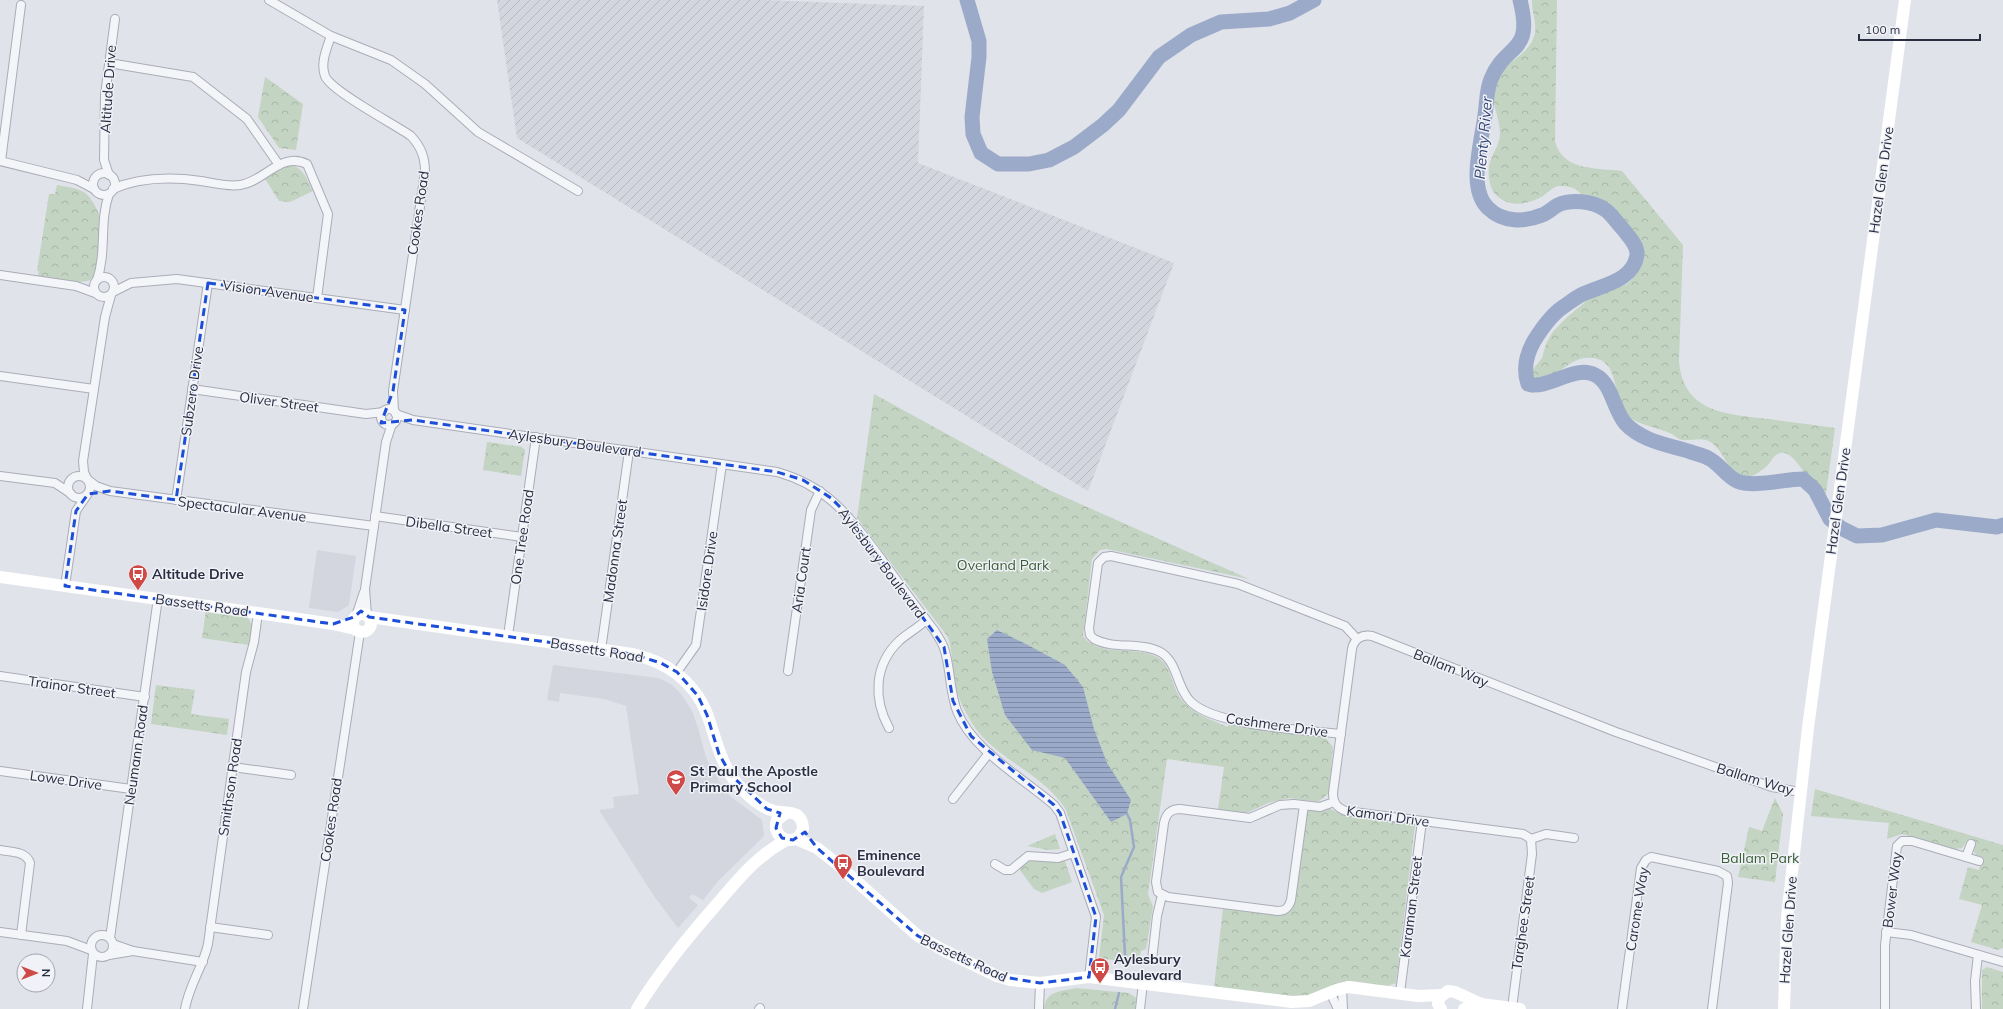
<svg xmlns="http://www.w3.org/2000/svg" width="2003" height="1009" font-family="Mulish,sans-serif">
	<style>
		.built { fill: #d3d5df }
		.industrial { fill: url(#industrial-furrows) }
		.park { fill: url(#park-crowns) }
		.water { fill: url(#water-rules) }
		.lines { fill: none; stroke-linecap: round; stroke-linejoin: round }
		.stream { stroke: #9caaca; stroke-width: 2.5 }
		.river { stroke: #9caaca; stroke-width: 15 }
		.street-casing { stroke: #aaadb8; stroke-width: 10 }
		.street { stroke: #f4f5f8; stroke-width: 8 }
		.secondary { stroke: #fff; stroke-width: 12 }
		.marked { fill: none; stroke: #1d4ed8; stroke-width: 3; stroke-dasharray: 8 5; stroke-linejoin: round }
		.labels { text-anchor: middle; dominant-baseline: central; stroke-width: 3; stroke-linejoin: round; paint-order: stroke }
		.street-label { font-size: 14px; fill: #292e42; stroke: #f1f2f7 }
		.park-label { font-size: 14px; fill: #375d36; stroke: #f1f2f7 }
		.poi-label { font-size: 14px; font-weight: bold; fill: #292e42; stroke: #f1f2f7; text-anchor: start }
		.water-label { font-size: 15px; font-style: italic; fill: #334576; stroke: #f1f2f7 }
	</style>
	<defs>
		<pattern id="industrial-furrows" width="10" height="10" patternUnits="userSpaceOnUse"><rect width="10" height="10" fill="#d3d5df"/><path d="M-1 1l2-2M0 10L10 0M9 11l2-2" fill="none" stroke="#b5b7c1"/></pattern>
		<pattern id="park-crowns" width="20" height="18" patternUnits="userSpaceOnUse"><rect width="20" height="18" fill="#c3d4c2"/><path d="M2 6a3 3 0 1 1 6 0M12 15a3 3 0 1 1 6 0" fill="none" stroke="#a8b6a8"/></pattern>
		<pattern id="water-rules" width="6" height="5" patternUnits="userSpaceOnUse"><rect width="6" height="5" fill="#9caaca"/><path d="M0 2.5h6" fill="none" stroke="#7f8ba6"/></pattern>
	</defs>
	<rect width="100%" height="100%" fill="#e1e3ea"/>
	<g class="built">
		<path d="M317,550L356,556L349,605L338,612L309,608Z"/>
		<path d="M553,665L658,678L671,684L682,695L692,711L698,728L706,758L719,781L730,796L762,820L764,836L718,881L703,900L692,894L689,898L698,905L678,928L654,896L599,810L614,808L613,797L639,794L626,706L604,699L560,693L559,702L547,700Z"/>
	</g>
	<path class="industrial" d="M497,0H760L924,6L918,163L1174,263L1088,491L517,138Z"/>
	<g class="park">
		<path d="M1532,0H1557L1555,141C1562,171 1597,168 1622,171L1683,245L1679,361C1683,413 1727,414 1768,419C1790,422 1812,425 1835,428L1823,515L1817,510C1818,496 1797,450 1781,453C1774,454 1772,460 1768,465C1763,470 1754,475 1748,479L1734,476C1728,465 1722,451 1712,443C1703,436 1693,441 1682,440C1678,439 1675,436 1672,434C1658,427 1641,426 1629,417C1610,402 1623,362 1593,358C1567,355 1553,383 1534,392L1531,393L1524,381L1542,358L1546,344L1552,333L1566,318L1590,298L1627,284L1633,278L1639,266L1642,248L1630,231L1608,212L1587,205C1581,191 1575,185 1558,186C1552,188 1548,192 1543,196C1527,205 1510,208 1496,195C1489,188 1488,174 1489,166C1491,155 1500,145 1500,134C1500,114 1487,97 1495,78C1501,63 1530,57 1535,33C1537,22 1531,11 1532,0Z"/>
		<path d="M265,77L303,104L296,150L279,148L258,117Z"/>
		<path d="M287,165C303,165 306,178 313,191L290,202L279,201L265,179Z"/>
		<path d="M57,185C67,187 84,188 90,198C93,202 98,210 99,215C101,226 101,274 90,280C80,285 51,277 38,276L39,271H37L49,194H55Z"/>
		<path d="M874,394L1049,490L1249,579L1107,549L1100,550L1092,559L1083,636C1099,658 1134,645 1157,657C1171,664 1172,687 1181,699C1192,714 1212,720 1228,727L1229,723L1325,737L1333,747L1329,793L1318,802L1289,798L1268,803L1249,812L1240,813L1218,809L1224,767L1167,759L1148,894L1153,907L1146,949L1141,951L1140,957L1144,961L1134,963L1099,958L1104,915L1066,810C1044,774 997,760 973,725C968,716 961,704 958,695C952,676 954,656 948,637L857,518Z"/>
		<path d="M487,442L522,447L525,450L521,476L483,470Z"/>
		<path d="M206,610L247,616L252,625L249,645L202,638Z"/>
		<path d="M156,685L195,690L191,714L229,719L227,735L151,724Z"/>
		<path d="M1815,789L2003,845V948L1998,950L1971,942L1982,905L1959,899L1968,867L1979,870L1982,857L1976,855L1974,851L1975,845L1967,841L1962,848L1955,849L1902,834L1887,839L1889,823L1811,816Z"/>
		<path d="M1775,798L1783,814L1775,882L1738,877L1749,827L1762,831Z"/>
		<path d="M1329,808L1342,815L1415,825L1396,983L1387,986L1352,981L1340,983L1316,993L1300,997L1214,988L1223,908L1278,915L1293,908L1306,811H1319Z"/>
		<path d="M1055,834L1060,849L1048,850L1027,846Z"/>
		<path d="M1064,858L1072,882L1042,893L1034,889L1019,869L1029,860Z"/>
		<path d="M1987,967L2003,972V1009H1982V970Z"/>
		<path d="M1076,988L1129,993L1136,998L1135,1009H1044C1046,990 1060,992 1076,988Z"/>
	</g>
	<path class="water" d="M997,630L1026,644L1065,665L1083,687L1094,729L1107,763L1131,800L1127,814L1111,822L1065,758L1032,750L1005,715L992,672L987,639Z"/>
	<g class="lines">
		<g class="stream">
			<path d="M1125,955L1121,877L1134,847L1130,820L1127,814"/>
			<path d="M1115,1009L1119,993"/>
		</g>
		<g class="river">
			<path d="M967,0L979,41V57L972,117L973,134L981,153L998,164H1029L1049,160L1074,147L1103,125L1119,110L1159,57L1191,35L1221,22L1269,19L1290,13L1314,0"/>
			<path d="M1520,0C1534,55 1506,42 1491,79C1486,91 1487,103 1485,115C1482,141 1467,188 1488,208C1503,223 1525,222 1542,215C1548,213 1552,208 1558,205C1571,199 1592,201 1604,209C1611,213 1617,223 1623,229C1628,236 1638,245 1637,255C1633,282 1601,285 1581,295C1575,298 1569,303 1563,307C1551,315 1542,328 1534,341C1526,355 1523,369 1528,384C1549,390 1575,364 1595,375C1612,383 1613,409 1625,423C1641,441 1669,445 1691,452C1696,454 1703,455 1708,458C1719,463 1726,476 1737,481C1754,488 1784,479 1803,479L1815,490L1830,519L1841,528L1857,536L1882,535L1936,520L1997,527L2003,525"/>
		</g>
		<g class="street-casing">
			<g id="street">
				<path d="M269,0L331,36L391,60L425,84L478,132L578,191"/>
				<path d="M331,36C327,48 320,63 325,76C331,91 394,124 411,136C421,147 425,157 425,172L393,391L394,411"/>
				<path d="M109,63L193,77L247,119L279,165"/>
				<path d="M0,161L77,180L94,189"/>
				<path d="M1,161L21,5"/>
				<circle cx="104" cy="184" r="11"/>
				<path d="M109,175L104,160L105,95L115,19"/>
				<path d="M113,189C140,177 172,177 201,181C213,183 228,187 240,185C264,182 281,151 307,164L328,214L317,298"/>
				<path d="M0,275L76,286L95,293"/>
				<circle cx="104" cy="287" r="10"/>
				<path d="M97,280C107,251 99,222 109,194"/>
				<path d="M113,292L131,283L177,279L405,310"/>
				<path d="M0,376L94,389"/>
				<path d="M192,389L366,414L384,412"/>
				<circle cx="389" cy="417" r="8"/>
				<path d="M396,414L413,420L777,472C827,486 847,514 877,553C896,579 914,605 934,630C937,635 942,642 944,648C951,668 949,690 957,711C972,750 1023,778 1054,805L1060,813L1096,917L1089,977"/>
				<path d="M0,476L55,483L70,493"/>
				<circle cx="79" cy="487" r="11"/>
				<path d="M87,479L96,486L110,491L374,526"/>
				<path d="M87,479L84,472L83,461L105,317L111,295"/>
				<path d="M176,500L208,283"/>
				<path d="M375,516L522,537"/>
				<path d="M65,586L76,511L87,495"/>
				<path d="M367,615L365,589L386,442L392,424"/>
				<path d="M356,616L364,592"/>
				<path d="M508,636L536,437"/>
				<path d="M601,650L629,451"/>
				<path d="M788,671L811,510L820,491"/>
				<path d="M677,672L696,645L722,464"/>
				<path d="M0,676L145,697"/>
				<path d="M889,728C873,699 874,665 899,641C908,633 918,628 926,620"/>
				<path d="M1341,734C1304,730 1216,726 1191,702C1177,689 1178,664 1162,653C1142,641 1114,650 1094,639L1090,635L1089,628L1098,563L1104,557L1111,556L1238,584L1345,626L1357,639"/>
				<path d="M233,767L291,775"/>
				<path d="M0,771L131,789"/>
				<path d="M953,799L989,753"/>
				<path d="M1304,805L1291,900C1289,907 1286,911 1278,911L1168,897L1158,892L1156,882L1164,823C1166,814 1170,809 1180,809L1250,818L1280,805L1294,804L1320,807L1334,802"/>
				<path d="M1574,838L1546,834L1531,839L1523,834L1346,811C1337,808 1333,803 1333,793L1352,649C1354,639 1362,634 1372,636L1616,732L1772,787L1800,792"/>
				<path d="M0,850C11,852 26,851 30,863L21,935"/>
				<path d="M1966,857L1971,844"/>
				<path d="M995,864L1005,870H1011L1028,856L1058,858L1074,853"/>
				<path d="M210,927L268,935"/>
				<path d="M0,932L67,941L91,950"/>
				<path d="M1886,932L1911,935L2003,962"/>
				<circle cx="102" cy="946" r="11"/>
				<path d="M110,938L158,598"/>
				<path d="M113,944L133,951L203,962"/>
				<path d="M109,955L133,951"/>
				<path d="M1152,960L1157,916L1162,895"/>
				<path d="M1342,988L1343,1009"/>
				<path d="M1330,992L1338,1009"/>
				<path d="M1400,993L1422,821"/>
				<path d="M1512,1008L1532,854L1531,839"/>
				<path d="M87,1009L93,954"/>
				<path d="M185,1009C189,985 203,967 208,944L246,672L254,642L258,613"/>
				<path d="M303,1009L360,632"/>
				<path d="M759,1009L760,1008"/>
				<path d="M1039,1009L1040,983"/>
				<path d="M1140,1009L1143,983"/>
				<path d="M1622,1009L1641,868L1646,860L1651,857L1718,871L1727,876L1728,883L1712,1009"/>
				<path d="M1885,1009V945L1897,846L1902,841H1912L1979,861"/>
				<path d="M1976,1009L1975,981L1978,955"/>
			</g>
		</g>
		<use href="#street" class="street"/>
		<g class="secondary">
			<path d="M0,577L258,613L333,624L355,629"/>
			<circle cx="362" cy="623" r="9"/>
			<path d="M369,617L632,654C666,661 694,681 707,714C715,735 718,755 730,774C739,788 758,807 774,811C781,813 791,811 797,815C802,819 803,823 803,829C797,849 770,839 777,820L786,813"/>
			<path d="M796,839L817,848L836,863L918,936L943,950L997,976L1010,980L1040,983L1089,977L1292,1002L1309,1001L1336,990L1348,987L1418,996L1441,995"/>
			<path d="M637,1009C660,971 687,938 717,904C739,878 756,857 786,840"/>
			<path d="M1441,1009L1438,1004L1439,998L1448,991L1455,992L1481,1004L1520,1009"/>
			<path d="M1464,1009L1481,1004"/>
			<path d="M1784,1009L1787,917L1808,728L1905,0"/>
		</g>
	</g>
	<path class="marked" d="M208,283L405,310L393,391L381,423L413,420L777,472L803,480L831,498L851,518L944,647L953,701L971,736L1054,805L1060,813L1096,917L1089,977L1040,983L997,976L918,936L817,848L805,832L793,840L782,838L776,828L780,813L767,809L731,775L719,754L707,715L698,696L677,672L661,663L632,654L369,617L361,611L354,617L333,624L65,586L76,511L88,494L110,491L176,500Z"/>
	<defs>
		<g id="bus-pin" transform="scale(1)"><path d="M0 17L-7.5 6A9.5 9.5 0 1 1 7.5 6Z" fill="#cf4a46" stroke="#f1f2f7"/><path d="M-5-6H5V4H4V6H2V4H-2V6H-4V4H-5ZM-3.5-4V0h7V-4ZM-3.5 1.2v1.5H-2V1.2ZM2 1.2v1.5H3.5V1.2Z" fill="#fff"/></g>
		<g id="school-pin" transform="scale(1)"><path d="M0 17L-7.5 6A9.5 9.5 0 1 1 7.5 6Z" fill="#cf4a46" stroke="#f1f2f7"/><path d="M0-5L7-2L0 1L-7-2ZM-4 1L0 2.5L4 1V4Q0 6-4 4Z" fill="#fff"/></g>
	</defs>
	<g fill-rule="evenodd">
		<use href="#bus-pin" x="138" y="574"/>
		<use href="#school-pin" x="676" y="779"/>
		<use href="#bus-pin" x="843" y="863"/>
		<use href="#bus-pin" x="1100" y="967"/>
	</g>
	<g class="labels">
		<g class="street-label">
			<text transform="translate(108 89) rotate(-86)">Altitude Drive</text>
			<text transform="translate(1881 180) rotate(-82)">Hazel Glen Drive</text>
			<text transform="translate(418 213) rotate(-82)">Cookes Road</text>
			<text transform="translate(268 291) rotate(8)">Vision Avenue</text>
			<text transform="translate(192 391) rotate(-82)">Subzero Drive</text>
			<text transform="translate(279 402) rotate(8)">Oliver Street</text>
			<text transform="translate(575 443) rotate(8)">Aylesbury Boulevard</text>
			<text transform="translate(1838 501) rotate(-82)">Hazel Glen Drive</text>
			<text transform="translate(242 509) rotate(7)">Spectacular Avenue</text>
			<text transform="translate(449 527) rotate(8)">Dibella Street</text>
			<text transform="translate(522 537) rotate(-82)">One Tree Road</text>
			<text transform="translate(615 551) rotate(-82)">Madonna Street</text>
			<text transform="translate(882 563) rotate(53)">Aylesbury Boulevard</text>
			<text transform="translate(707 571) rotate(-82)">Isidore Drive</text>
			<text transform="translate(801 580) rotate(-82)">Aria Court</text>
			<text transform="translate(202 605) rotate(8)">Bassetts Road</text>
			<text transform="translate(597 650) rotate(9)">Bassetts Road</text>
			<text transform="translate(1451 668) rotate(22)">Ballam Way</text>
			<text transform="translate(72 687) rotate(8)">Trainor Street</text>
			<text transform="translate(1277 725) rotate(8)">Cashmere Drive</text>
			<text transform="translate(136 755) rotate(-82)">Neumann Road</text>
			<text transform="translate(1755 779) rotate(17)">Ballam Way</text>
			<text transform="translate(66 780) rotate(8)">Lowe Drive</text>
			<text transform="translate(230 787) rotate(-82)">Smithson Road</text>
			<text transform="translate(1388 816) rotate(8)">Kamori Drive</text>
			<text transform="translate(331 820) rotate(-82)">Cookes Road</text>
			<text transform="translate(1892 890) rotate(-83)">Bower Way</text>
			<text transform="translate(1411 907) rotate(-83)">Karaman Street</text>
			<text transform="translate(1637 909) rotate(-81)">Carome Way</text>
			<text transform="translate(1523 923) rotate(-82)">Targhee Street</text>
			<text transform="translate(1788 930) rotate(-86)">Hazel Glen Drive</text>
			<text transform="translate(964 958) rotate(25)">Bassetts Road</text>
		</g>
		<g class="park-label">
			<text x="1003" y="565">Overland Park</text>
			<text x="1760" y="858">Ballam Park</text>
		</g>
		<g class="poi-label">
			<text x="152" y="574">Altitude Drive</text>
			<text x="690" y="771">St Paul the Apostle<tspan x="690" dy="16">Primary School</tspan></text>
			<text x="857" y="855">Eminence<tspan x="857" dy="16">Boulevard</tspan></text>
			<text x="1114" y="959">Aylesbury<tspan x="1114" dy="16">Boulevard</tspan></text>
		</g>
		<g class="water-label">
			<text transform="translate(1483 138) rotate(-85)">Plenty River</text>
		</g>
	</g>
	<g transform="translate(36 973) rotate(90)"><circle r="19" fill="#f1f2f7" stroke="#a1a4af"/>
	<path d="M0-3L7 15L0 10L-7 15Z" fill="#cf4a46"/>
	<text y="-6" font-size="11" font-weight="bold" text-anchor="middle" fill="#292e42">N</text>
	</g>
	<path d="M1859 34v6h121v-6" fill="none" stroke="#292e42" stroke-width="2"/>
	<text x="1865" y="34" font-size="12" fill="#292e42" stroke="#f1f2f7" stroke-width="3" paint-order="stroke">100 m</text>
</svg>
